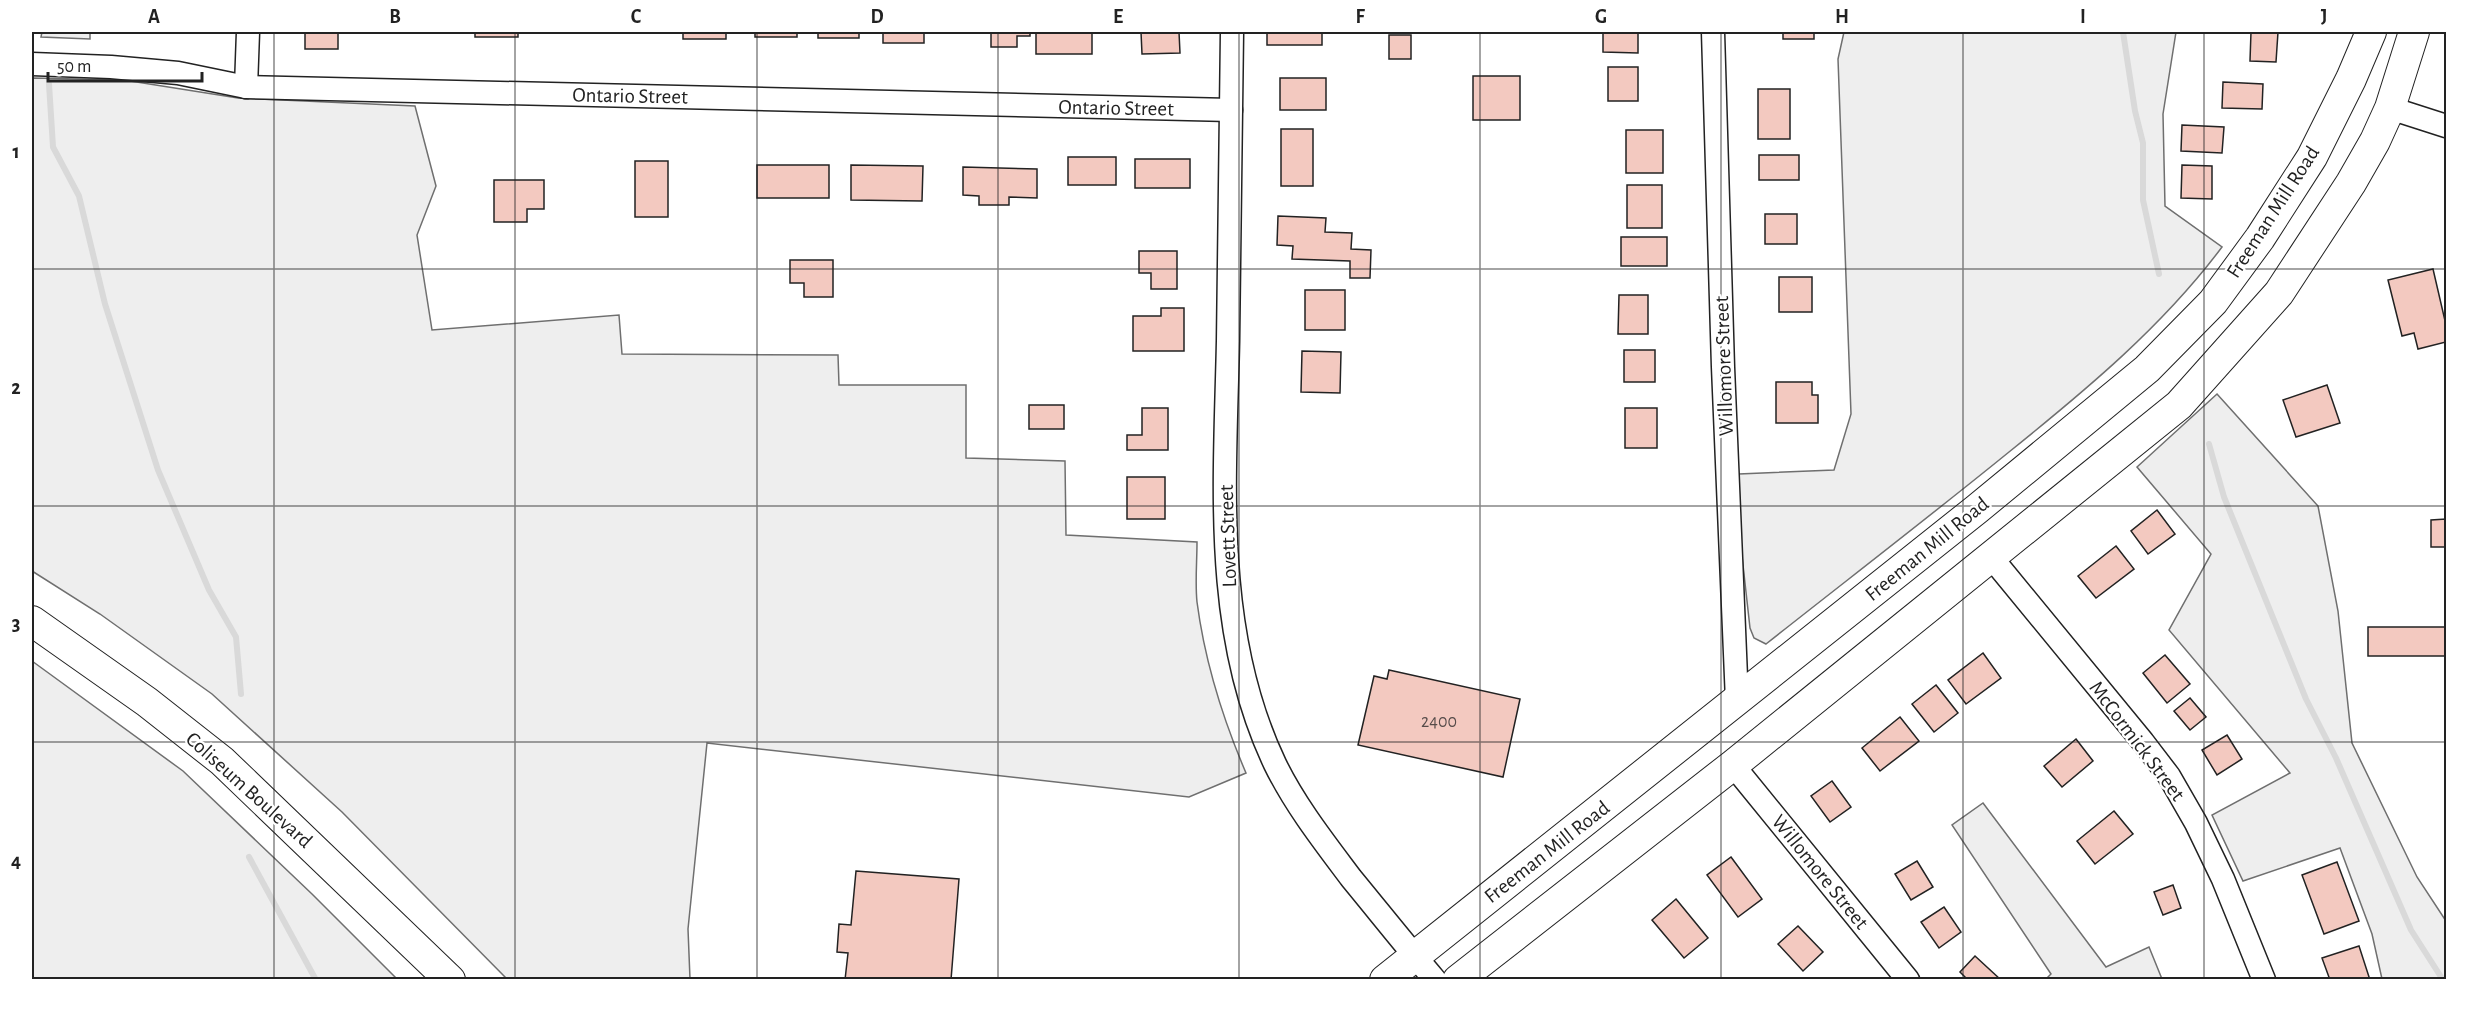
<svg xmlns="http://www.w3.org/2000/svg" width="2478" height="1011" font-family="'Alegreya Sans',sans-serif">
	<style>
		.green { fill: #eee; stroke: #6f6f6f; stroke-width: 1.5 }
		.lines { fill: none; stroke-linecap: round; stroke-linejoin: round }
		.stream { stroke: #d9d9d9; stroke-width: 6 }
		.building { fill: #f3c9c0; stroke: #222; stroke-width: 1.5 }
		.minor-casing { stroke: #222; stroke-width: 25 }
		.major-casing { stroke: #222; stroke-width: 32 }
		.minor { stroke: #fff; stroke-width: 22 }
		.major { stroke: #fff; stroke-width: 30 }
		.grid { fill: none; stroke: #222; stroke-width: 1.5; stroke-opacity: 0.55 }
		.labels { text-anchor: middle; dominant-baseline: central; stroke-width: 4.5; stroke-linejoin: round; paint-order: stroke }
		.number-label { font-size: 18px; fill: #564c4a }
		.street-label { font-size: 21px; fill: #222; stroke: #fff }
		.neatline { fill: none; stroke: #222; stroke-width: 2 }
		.grid-label { font-size: 20px; text-anchor: middle; font-weight: bold; fill: #222 }
	</style>
	<rect width="100%" height="100%" fill="#fff"/>
	<g class="green">
		<path d="M42,32H90V39L41,37Z"/>
		<path d="M1844,32H2176L2163,114L2165,206L2222,247C2163,326 2086,390 2009,452C1929,517 1847,580 1766,644L1754,638L1750,628L1740,538L1739,474L1834,470L1851,414L1838,59Z"/>
		<path d="M32,78L124,80L238,98L415,106L436,186L417,235L432,330L619,315L622,354L838,355L839,385H966V458L1065,461L1066,535L1197,542C1197,562 1195,583 1197,602C1205,663 1222,717 1246,773L1189,797L707,743L688,929L690,979H507L342,812L212,694L100,614L32,571Z"/>
		<path d="M2217,394L2318,506L2338,611L2352,743L2417,877L2446,921V979H2382L2372,934L2340,848L2243,881L2212,815L2290,773L2169,630L2211,554L2137,467Z"/>
		<path d="M32,661L183,771L312,894L397,979H32Z"/>
		<path d="M1983,803L2106,967L2149,947L2162,979H2046L2051,974L1952,825Z"/>
	</g>
	<g class="lines">
		<g class="stream">
			<path d="M2123,32L2135,111L2143,143V200L2159,274"/>
			<path d="M49,84L53,147L79,196L105,304L158,470L209,590L236,637L241,694"/>
			<path d="M2209,444L2224,497L2306,699L2336,758L2411,930L2443,980"/>
			<path d="M249,857L316,980"/>
		</g>
	</g>
	<g class="building">
		<rect x="305" y="32" width="33" height="17"/>
		<rect x="475" y="32" width="43" height="5"/>
		<rect x="683" y="32" width="43" height="7"/>
		<rect x="755" y="32" width="42" height="5"/>
		<rect x="818" y="32" width="41" height="6"/>
		<rect x="883" y="32" width="41" height="11"/>
		<path d="M991,32H1030V36H1017V47H991Z"/>
		<rect x="1036" y="32" width="56" height="22"/>
		<path d="M1141,32H1179L1180,53L1142,54Z"/>
		<rect x="1267" y="32" width="55" height="13"/>
		<path d="M1603,32H1638V53L1603,52Z"/>
		<rect x="1783" y="32" width="31" height="7"/>
		<path d="M2251,32H2278L2276,62L2250,61Z"/>
		<rect x="1389" y="35" width="22" height="24"/>
		<rect x="1608" y="67" width="30" height="34"/>
		<rect x="1473" y="76" width="47" height="44"/>
		<rect x="1280" y="78" width="46" height="32"/>
		<path d="M2223,82L2263,84L2262,109L2222,108Z"/>
		<rect x="1758" y="89" width="32" height="50"/>
		<path d="M2182,125L2224,127L2222,153L2181,151Z"/>
		<rect x="1281" y="129" width="32" height="57"/>
		<rect x="1626" y="130" width="37" height="43"/>
		<rect x="1759" y="155" width="40" height="25"/>
		<rect x="1068" y="157" width="48" height="28"/>
		<rect x="1135" y="159" width="55" height="29"/>
		<rect x="635" y="161" width="33" height="56"/>
		<rect x="757" y="165" width="72" height="33"/>
		<path d="M851,165L923,166L922,201L851,200Z"/>
		<path d="M2182,165L2212,166V199L2181,198Z"/>
		<path d="M963,167L1037,169V198L1009,197V205H979V196L963,195Z"/>
		<path d="M494,180H544V209H527V222H494Z"/>
		<rect x="1627" y="185" width="35" height="43"/>
		<rect x="1765" y="214" width="32" height="30"/>
		<path d="M1278,216L1326,218L1325,232L1352,233L1351,249L1371,250L1370,278H1350V261L1292,259L1293,246L1277,245Z"/>
		<rect x="1621" y="237" width="46" height="29"/>
		<path d="M1139,251H1177V289H1151V273H1139Z"/>
		<path d="M790,260H833V297H804V283H790Z"/>
		<path d="M2433,269L2446,325V342L2418,349L2414,333L2402,336L2388,280Z"/>
		<rect x="1779" y="277" width="33" height="35"/>
		<rect x="1305" y="290" width="40" height="40"/>
		<path d="M1619,295H1648V334H1618Z"/>
		<path d="M1161,308H1184V351H1133V316H1161Z"/>
		<rect x="1624" y="350" width="31" height="32"/>
		<path d="M1302,351L1341,352L1340,393L1301,392Z"/>
		<path d="M1776,382H1812V395H1818V423H1776Z"/>
		<path d="M2327,385L2340,423L2296,437L2283,400Z"/>
		<rect x="1029" y="405" width="35" height="24"/>
		<path d="M1142,408H1168V450H1127V435H1142Z"/>
		<rect x="1625" y="408" width="32" height="40"/>
		<rect x="1127" y="477" width="38" height="42"/>
		<path d="M2157,510L2175,534L2148,554L2131,531Z"/>
		<path d="M2446,519V547H2431V520Z"/>
		<path d="M2116,546L2134,569L2096,598L2078,576Z"/>
		<rect x="2368" y="627" width="77" height="29"/>
		<path d="M1983,653L2001,678L1966,704L1948,680Z"/>
		<path d="M2165,655L2190,684L2167,703L2143,673Z"/>
		<path d="M1389,670L1520,699L1503,777L1358,745L1374,676L1387,679Z"/>
		<path d="M1936,685L1958,713L1934,732L1912,704Z"/>
		<path d="M2190,698L2206,717L2190,730L2174,711Z"/>
		<path d="M1900,717L1919,741L1880,771L1862,748Z"/>
		<path d="M2227,735L2242,759L2217,775L2202,750Z"/>
		<path d="M2076,739L2093,761L2062,787L2044,766Z"/>
		<path d="M1832,781L1851,807L1830,822L1811,796Z"/>
		<path d="M2114,811L2133,834L2095,864L2077,841Z"/>
		<path d="M1731,857L1762,899L1738,917L1707,875Z"/>
		<path d="M1917,861L1933,887L1911,900L1895,874Z"/>
		<path d="M2337,862L2359,921L2324,934L2302,875Z"/>
		<path d="M856,871L959,879L951,980H845L848,953L837,952L839,924L851,925Z"/>
		<path d="M2173,885L2181,908L2163,915L2154,892Z"/>
		<path d="M1676,899L1708,938L1684,958L1652,920Z"/>
		<path d="M1944,907L1961,932L1939,948L1921,922Z"/>
		<path d="M1798,926L1823,952L1803,971L1778,944Z"/>
		<path d="M2359,946L2370,980H2330L2322,958Z"/>
		<path d="M1975,956L2001,980H1968L1960,972Z"/>
	</g>
	<g class="lines">
		<g class="minor-casing">
			<g id="minor">
				<path d="M1232,32C1231,135 1230,238 1228,341C1225,483 1212,632 1275,764C1295,805 1324,842 1351,878C1379,912 1406,946 1435,980"/>
				<path d="M1713,32L1723,367L1737,701"/>
				<path d="M32,64L111,67L178,73L246,87L1231,110"/>
				<path d="M246,87L248,32"/>
				<path d="M2390,108L2446,126"/>
				<path d="M1991,557L2143,742L2169,776L2196,823L2223,879L2264,980"/>
				<path d="M1733,765L1908,980"/>
			</g>
		</g>
		<g class="major-casing">
			<g id="major">
				<path d="M32,621L147,702L222,761L450,980"/>
				<path d="M1385,980L1977,509L2147,369L2213,302L2260,238L2312,157L2351,79L2371,32"/>
				<path d="M1458,980L1733,765L2179,405L2279,293L2351,183L2375,141L2390,108L2414,32"/>
			</g>
		</g>
		<use href="#minor" class="minor"/>
		<use href="#major" class="major"/>
	</g>
	<path class="grid" d="M274,32V980M515,32V980M757,32V980M998,32V980M1239,32V980M1480,32V980M1721,32V980M1963,32V980M2204,32V980M32,269H2446M32,506H2446M32,742H2446"/>
	<g class="labels">
		<g class="number-label">
			<text x="1439" y="722">2400</text>
		</g>
		<g class="street-label">
			<text transform="translate(630 96) rotate(1)">Ontario Street</text>
			<text transform="translate(1116 108) rotate(1)">Ontario Street</text>
			<text transform="translate(2273 212) rotate(-57)">Freeman Mill Road</text>
			<text transform="translate(1724 366) rotate(-92)">Willomore Street</text>
			<text transform="translate(1228 536) rotate(-92)">Lovett Street</text>
			<text transform="translate(1927 549) rotate(-39)">Freeman Mill Road</text>
			<text transform="translate(2137 741) rotate(53)">McCormick Street</text>
			<text transform="translate(249 790) rotate(42)">Coliseum Boulevard</text>
			<text transform="translate(1547 852) rotate(-38)">Freeman Mill Road</text>
			<text transform="translate(1820 872) rotate(51)">Willomore Street</text>
		</g>
	</g>
	<rect width="2478" height="1011" fill="none" stroke="#ffffff" stroke-width="66"/>
	<path d="M48 72v9h154v-9" fill="none" stroke="#222222" stroke-width="3"/>
	<text x="57" y="72" font-size="18" fill="#222222" stroke="#ffffff" stroke-width="4.5" paint-order="stroke">50 m</text>
	<rect x="33" y="33" width="2412" height="945" class="neatline"/>
	<g class="grid-label">
		<text x="154" y="23">A</text>
		<text x="395" y="23">B</text>
		<text x="636" y="23">C</text>
		<text x="877" y="23">D</text>
		<text x="1118" y="23">E</text>
		<text x="1360" y="23">F</text>
		<text x="1601" y="23">G</text>
		<text x="1842" y="23">H</text>
		<text x="2083" y="23">I</text>
		<text x="2324" y="23">J</text>
		<text x="16" y="158">1</text>
		<text x="16" y="394">2</text>
		<text x="16" y="630">3</text>
		<text x="16" y="867">4</text>
	</g>
</svg>
